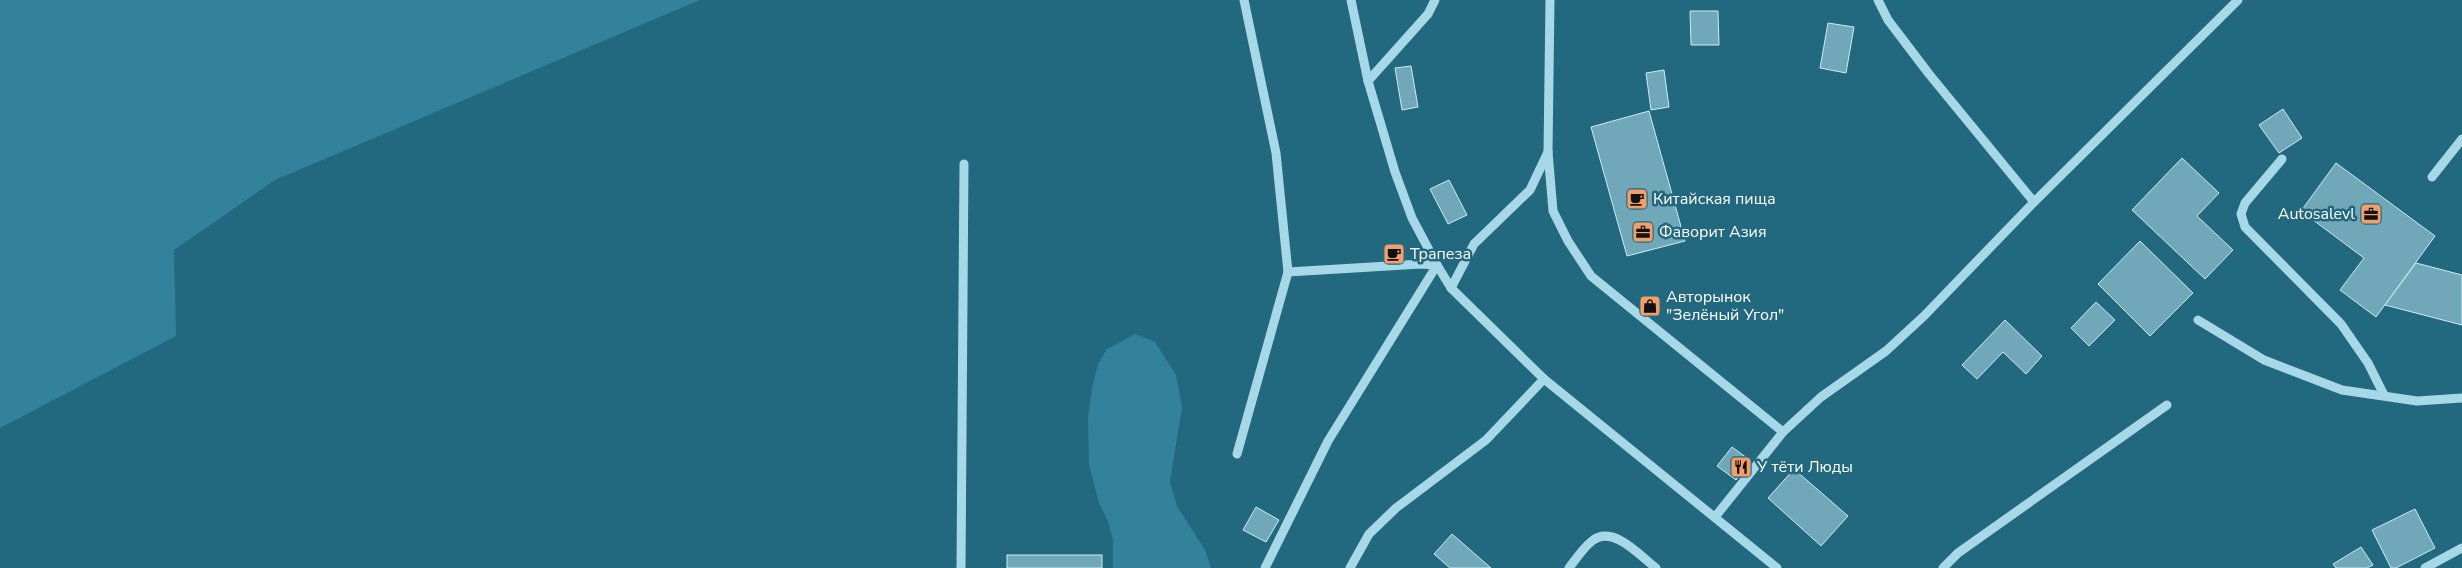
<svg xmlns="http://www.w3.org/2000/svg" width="2462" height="568" font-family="'Nunito Sans',sans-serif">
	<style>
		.green { fill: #32829b }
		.building { fill: #70a8ba; stroke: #cbecf5 }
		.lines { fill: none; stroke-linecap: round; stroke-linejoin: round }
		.minor { stroke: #a7d8e7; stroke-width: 9 }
		.labels { text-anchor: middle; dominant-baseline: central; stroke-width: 5; stroke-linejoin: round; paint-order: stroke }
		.poi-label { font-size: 16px; fill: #fff; stroke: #22687f; text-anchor: start }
	</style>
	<rect width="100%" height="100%" fill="#22687f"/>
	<g class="green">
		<path d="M0,0H700L275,180L174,250L176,336L0,428Z"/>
		<path d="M1135,334L1155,342L1176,375L1182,407L1170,482L1177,506L1205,550L1211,568H1113V540L1108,521L1099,503L1089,465L1088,418L1092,388L1098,364L1107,349Z"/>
	</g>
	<g class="building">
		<path d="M1690,11H1718L1719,45H1691Z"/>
		<path d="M1828,23L1854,27L1846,73L1820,68Z"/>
		<path d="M1411,66L1418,107L1402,110L1395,68Z"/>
		<path d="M1664,70L1669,107L1651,110L1646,73Z"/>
		<path d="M2283,109L2302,138L2279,153L2259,125Z"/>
		<path d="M1649,111L1685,241L1627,256L1591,127Z"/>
		<path d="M2182,158L2219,193L2197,216L2233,250L2205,279L2132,210Z"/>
		<path d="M2336,163L2435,236L2376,317L2340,290L2364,258L2301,211Z"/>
		<path d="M1449,180L1467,215L1448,224L1430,189Z"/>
		<path d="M2140,241L2193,293L2150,336L2098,284Z"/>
		<path d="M2416,263L2462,275V325L2385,305Z"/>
		<path d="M2096,302L2115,320L2089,346L2071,328Z"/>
		<path d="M2005,320L2042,356L2026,374L2003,352L1977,379L1962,365Z"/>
		<path d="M1732,447L1751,461L1736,480L1717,466Z"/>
		<path d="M1794,469L1848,516L1821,546L1768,498Z"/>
		<path d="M1256,507L1279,520L1266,542L1243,530Z"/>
		<path d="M2415,509L2435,548L2396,568H2391L2372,530Z"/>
		<path d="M1452,534L1491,568H1450L1434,554Z"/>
		<path d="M2361,547L2373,565L2367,568H2336L2333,564Z"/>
		<rect x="1007" y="555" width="95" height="13"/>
	</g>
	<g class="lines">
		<g class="minor">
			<path d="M1351,0L1368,81L1395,172L1412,218L1437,265L1451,288L1544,379L1777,568"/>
			<path d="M1878,0L1888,20L1929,74L2034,202"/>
			<path d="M1368,81L1428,14L1435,0"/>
			<path d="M1548,152L1553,211L1568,241L1591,276L1783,432L1821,397L1886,351L1924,316L2034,202L2238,0"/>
			<path d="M2282,159L2245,203L2241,214L2245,227L2341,324L2368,363L2384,395"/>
			<path d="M2432,177L2462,139"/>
			<path d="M1451,288L1474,244L1530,190L1548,152L1550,0"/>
			<path d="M2198,320L2264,360L2342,390L2417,401L2462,398"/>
			<path d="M1237,454L1288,272L1276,153L1244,0"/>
			<path d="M1715,517L1783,432"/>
			<path d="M961,568L964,164"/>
			<path d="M1265,568L1328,441L1437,265L1421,264L1288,272"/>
			<path d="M1350,568L1369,534L1396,508L1486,440L1544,379"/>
			<path d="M1569,568C1576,559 1583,548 1592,541C1613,524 1640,556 1656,568"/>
			<path d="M1943,568L1958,553L2167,405"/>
			<path d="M2425,568L2462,548"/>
		</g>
	</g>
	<defs>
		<g id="cafe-square" transform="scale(1.125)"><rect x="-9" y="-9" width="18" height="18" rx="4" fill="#f39f69" stroke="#22687f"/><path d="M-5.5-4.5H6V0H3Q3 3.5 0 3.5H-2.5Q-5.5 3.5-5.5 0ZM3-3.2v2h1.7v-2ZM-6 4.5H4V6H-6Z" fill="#111"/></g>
		<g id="office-square" transform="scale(1.125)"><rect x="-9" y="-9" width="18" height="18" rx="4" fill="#f39f69" stroke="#22687f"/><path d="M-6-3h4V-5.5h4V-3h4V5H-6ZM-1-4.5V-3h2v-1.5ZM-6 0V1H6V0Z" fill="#111"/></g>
		<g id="shop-square" transform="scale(1.125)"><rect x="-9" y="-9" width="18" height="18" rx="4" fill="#f39f69" stroke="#22687f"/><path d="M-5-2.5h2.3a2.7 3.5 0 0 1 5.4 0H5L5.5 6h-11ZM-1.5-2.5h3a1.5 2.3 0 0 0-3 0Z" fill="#111"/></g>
		<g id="restaurant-square" transform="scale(1.125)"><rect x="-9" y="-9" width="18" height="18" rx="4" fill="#f39f69" stroke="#22687f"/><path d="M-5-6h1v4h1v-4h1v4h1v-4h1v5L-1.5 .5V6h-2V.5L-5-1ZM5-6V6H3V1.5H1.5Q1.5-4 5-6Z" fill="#111"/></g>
	</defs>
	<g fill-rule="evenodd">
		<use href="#cafe-square" x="1637" y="199"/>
		<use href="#office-square" x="2371" y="214"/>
		<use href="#office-square" x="1643" y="232"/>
		<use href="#cafe-square" x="1394" y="254"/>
		<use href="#shop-square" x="1650" y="306"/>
		<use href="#restaurant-square" x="1741" y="467"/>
	</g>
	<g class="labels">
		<g class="poi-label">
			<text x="1653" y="199">Китайская пища</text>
			<text x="2355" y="214" text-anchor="end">Autosalevl</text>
			<text x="1659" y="232">Фаворит Азия</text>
			<text x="1410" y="254">Трапеза</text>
			<text x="1666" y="297">Авторынок<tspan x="1666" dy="18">"Зелёный Угол"</tspan></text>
			<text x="1757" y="467">У тёти Люды</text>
		</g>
	</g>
</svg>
